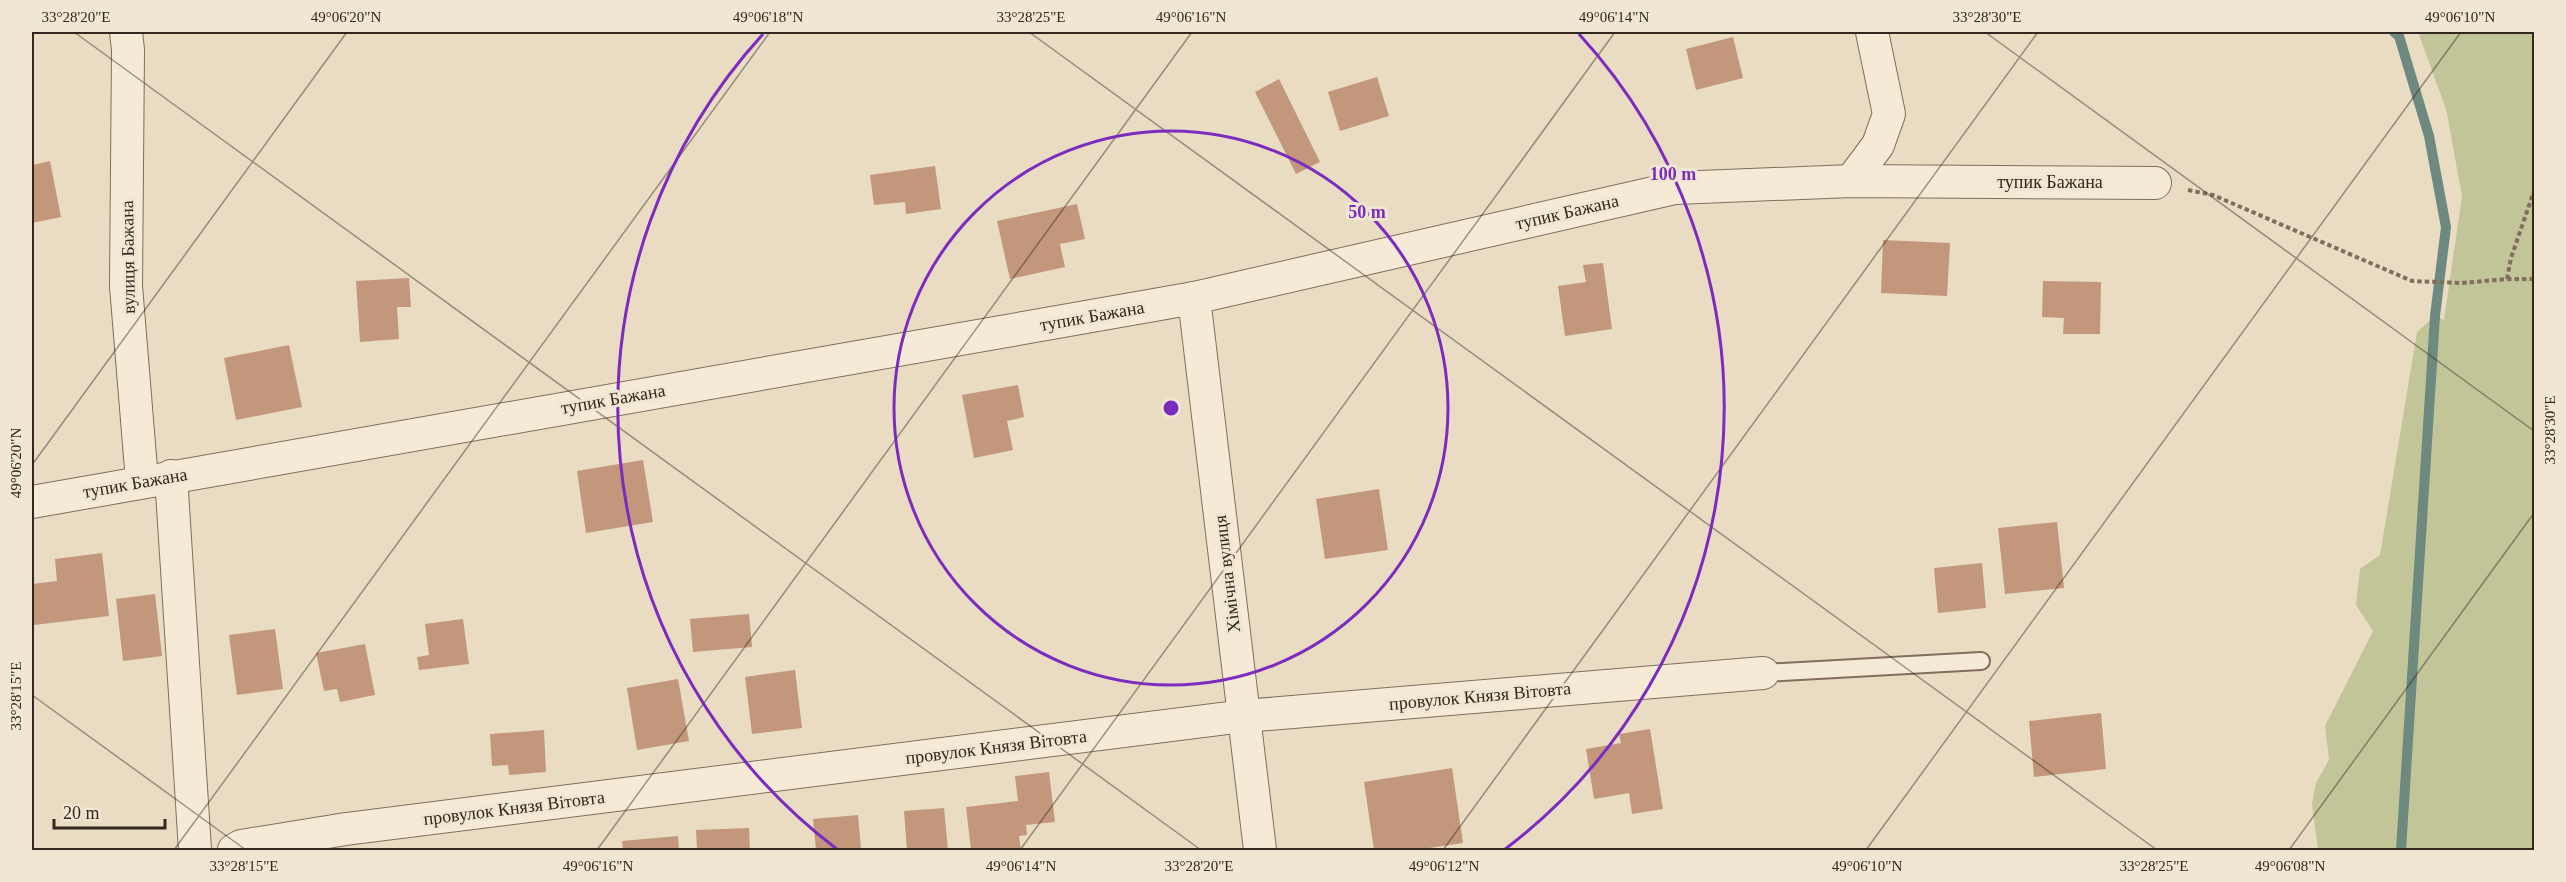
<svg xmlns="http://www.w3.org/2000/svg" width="2566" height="882" font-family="Georgia,serif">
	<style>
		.green { fill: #c2c598 }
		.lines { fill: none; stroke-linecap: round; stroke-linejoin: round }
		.stream { stroke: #6d8980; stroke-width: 10 }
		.building { fill: #c3977c }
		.lane-casing { stroke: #816e5c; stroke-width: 20 }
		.street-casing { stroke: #816e5c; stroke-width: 34 }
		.path { stroke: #816e5c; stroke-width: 4; stroke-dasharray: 4.5 3; stroke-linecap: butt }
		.lane { stroke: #f4ead5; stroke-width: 16 }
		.street { stroke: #f4ead5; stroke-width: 32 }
		.ticks { fill: none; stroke: #32271e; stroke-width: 1.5; stroke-opacity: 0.45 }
		.ring { fill: none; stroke: #7b2cbf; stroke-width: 3 }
		.labels { text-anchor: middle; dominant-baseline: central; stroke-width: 6; stroke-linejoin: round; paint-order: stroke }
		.street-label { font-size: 18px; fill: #32271e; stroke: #f1e6d1 }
		.centre { fill: #7b2cbf; stroke: #f1e6d1; stroke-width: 3 }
		.ring-label { font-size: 18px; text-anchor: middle; font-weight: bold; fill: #7b2cbf; stroke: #f1e6d1; stroke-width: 6; stroke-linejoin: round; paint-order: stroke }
		.neatline { fill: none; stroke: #32271e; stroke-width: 2 }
		.ticks-label { font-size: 15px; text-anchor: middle; fill: #32271e }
	</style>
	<rect width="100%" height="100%" fill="#e9dcc3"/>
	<path class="green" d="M2418,32H2534V850H2318L2312,804L2316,783L2329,760L2325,726L2373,631L2356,605L2360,569L2380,555L2417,332L2435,316L2444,320L2462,196L2446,109Z"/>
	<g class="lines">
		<path class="stream" d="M2394,32L2399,36L2429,136L2446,227L2435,316L2401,850"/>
	</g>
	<g class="building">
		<path d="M1733,37L1743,78L1696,90L1686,49Z"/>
		<path d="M1377,77L1389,116L1340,131L1328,92Z"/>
		<path d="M1279,79L1320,162L1296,174L1255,92Z"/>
		<path d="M50,161L61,217L32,223V165Z"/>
		<path d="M935,166L941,209L906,214L905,202L874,205L870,175Z"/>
		<path d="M1077,204L1085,239L1060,244L1065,267L1010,279L997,221Z"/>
		<path d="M1883,240L1950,243L1947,296L1881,293Z"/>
		<path d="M1603,263L1612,329L1565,336L1558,286L1586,282L1583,265Z"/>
		<path d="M409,278L411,307H397L399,339L360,342L356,281Z"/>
		<path d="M2043,281L2101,282L2100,334H2063L2064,318L2042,317Z"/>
		<path d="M289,345L302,407L236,420L224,358Z"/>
		<path d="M1018,385L1024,417L1007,421L1013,450L974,458L962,395Z"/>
		<path d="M643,460L653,522L586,533L577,471Z"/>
		<path d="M1379,489L1388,550L1325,559L1316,499Z"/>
		<path d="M2057,522L2064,588L2005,594L1998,528Z"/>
		<path d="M102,553L109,616L34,625L32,584L57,581L55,559Z"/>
		<path d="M1982,563L1986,608L1938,613L1934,568Z"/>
		<path d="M155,594L162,656L123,661L116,599Z"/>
		<path d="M749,614L752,647L693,652L690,619Z"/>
		<path d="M463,619L469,664L419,670L417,657L429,655L425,624Z"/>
		<path d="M275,629L283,689L237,695L229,635Z"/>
		<path d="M365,644L375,695L340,702L337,689L324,691L316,653Z"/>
		<path d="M795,670L802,728L752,734L745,677Z"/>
		<path d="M678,679L689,741L637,750L627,688Z"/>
		<path d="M2101,713L2106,769L2034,777L2029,721Z"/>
		<path d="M1650,729L1663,809L1632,814L1629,793L1594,799L1586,749L1621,743L1619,734Z"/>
		<path d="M544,730L546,772L509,775L508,765L492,766L490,734Z"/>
		<path d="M1452,768L1463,843L1416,850H1374L1364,782Z"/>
		<path d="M1049,772L1055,822L1026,825L1027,835L1019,836L1021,850H971L966,807L1018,801L1015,776Z"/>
		<path d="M944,808L948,850H907L904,811Z"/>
		<path d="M858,815L861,850H816L813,819Z"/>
		<path d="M749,828L750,850H697L696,830Z"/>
		<path d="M678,836L679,850H623L622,841Z"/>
	</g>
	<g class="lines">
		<g class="lane-casing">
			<path id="lane" d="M1763,673L1981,661"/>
		</g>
		<g class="street-casing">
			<g id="street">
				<path d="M126,32L128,50L126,286L142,481"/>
				<path d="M1851,181L1878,145L1889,114L1872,32"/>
				<path d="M1194,298L1260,850"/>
				<path d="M171,476L195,850"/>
				<path d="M32,502L1194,298L1675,188L1851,181L2155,183"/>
				<path d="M234,850L241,846L346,829L1244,716L1763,673"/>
			</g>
		</g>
		<g class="path">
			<path d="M2188,190L2213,195L2412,281L2462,283L2507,279L2511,258L2534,191"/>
			<path d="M2507,279H2534"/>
		</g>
		<use href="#lane" class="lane"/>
		<use href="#street" class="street"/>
	</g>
	<path class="ticks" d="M74,32L1201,850M1029,32L2157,850M1985,32L2534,431M32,465L347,32M32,695L246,850M174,850L770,32M597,850L1192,32M1020,850L1615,32M1443,850L2038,32M1866,850L2461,32M2289,850L2534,513"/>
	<g class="ring">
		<circle cx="1171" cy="408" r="277"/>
		<path d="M838 850A554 554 0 0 1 763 34M1579 34A554 554 0 0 1 1504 850"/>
	</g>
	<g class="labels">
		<g class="street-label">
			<text x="2050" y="182">тупик Бажана</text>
			<text transform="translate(1567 212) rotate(-13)">тупик Бажана</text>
			<text transform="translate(128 257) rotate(-91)">вулиця Бажана</text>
			<text transform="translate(1092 316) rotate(-10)">тупик Бажана</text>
			<text transform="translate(613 399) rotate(-10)">тупик Бажана</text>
			<text transform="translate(135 483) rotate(-10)">тупик Бажана</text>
			<text transform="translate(1227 574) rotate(-97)">Хімічна вулиця</text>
			<text transform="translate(1480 696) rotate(-5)">провулок Князя Вітовта</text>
			<text transform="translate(996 747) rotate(-7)">провулок Князя Вітовта</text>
			<text transform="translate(514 808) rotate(-7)">провулок Князя Вітовта</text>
		</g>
	</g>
	<circle cx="1171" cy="408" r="9" class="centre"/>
	<g class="ring-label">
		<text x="1673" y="180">100 m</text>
		<text x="1367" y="218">50 m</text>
	</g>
	<rect width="2566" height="882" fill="none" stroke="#f1e6d1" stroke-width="66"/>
	<path d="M54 819v9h111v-9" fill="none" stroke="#32271e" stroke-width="3"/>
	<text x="63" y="819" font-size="18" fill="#32271e" stroke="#f1e6d1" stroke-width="4.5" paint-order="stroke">20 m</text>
	<rect x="33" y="33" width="2500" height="816" class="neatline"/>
	<g class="ticks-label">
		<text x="76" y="22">33°28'20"E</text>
		<text x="346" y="22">49°06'20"N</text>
		<text x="768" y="22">49°06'18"N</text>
		<text x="1031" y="22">33°28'25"E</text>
		<text x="1191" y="22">49°06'16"N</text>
		<text x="1614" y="22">49°06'14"N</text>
		<text x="1987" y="22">33°28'30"E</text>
		<text x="2460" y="22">49°06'10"N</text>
		<text transform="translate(2550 430) rotate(-90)" y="5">33°28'30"E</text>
		<text transform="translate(16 463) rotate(-90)" y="5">49°06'20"N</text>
		<text transform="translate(16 696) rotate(-90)" y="5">33°28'15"E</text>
		<text x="244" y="871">33°28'15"E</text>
		<text x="598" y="871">49°06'16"N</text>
		<text x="1021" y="871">49°06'14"N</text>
		<text x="1199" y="871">33°28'20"E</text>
		<text x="1444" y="871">49°06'12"N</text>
		<text x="1867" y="871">49°06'10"N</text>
		<text x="2154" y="871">33°28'25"E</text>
		<text x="2290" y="871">49°06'08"N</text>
	</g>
</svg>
